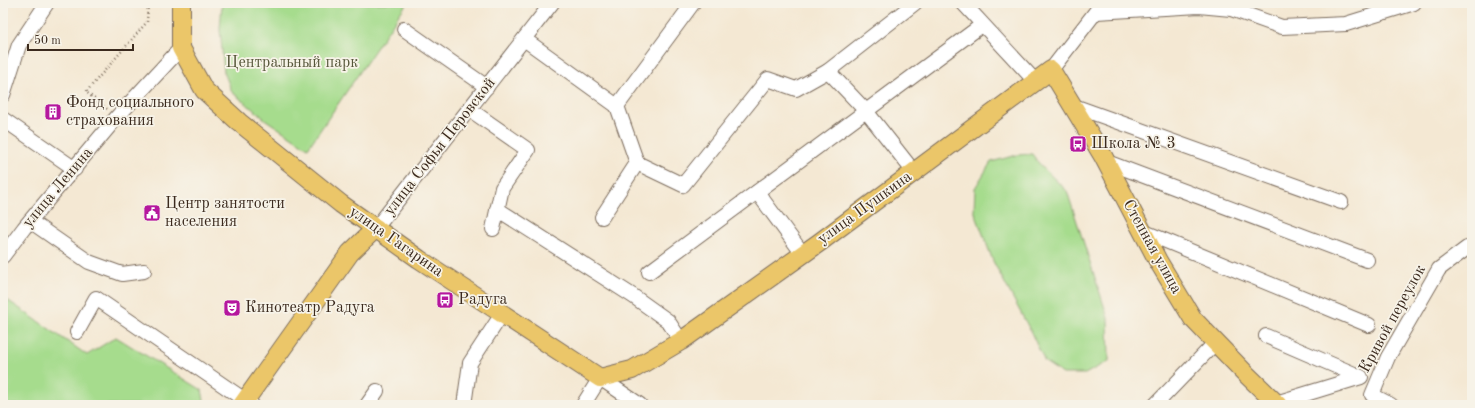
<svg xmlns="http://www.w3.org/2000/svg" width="1475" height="408" font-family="'Old Standard TT',serif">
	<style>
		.green { fill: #a6dc8d; stroke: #708356 }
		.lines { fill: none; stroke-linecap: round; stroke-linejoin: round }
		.minor-casing { stroke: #7c6c5d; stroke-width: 16 }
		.major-casing { stroke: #7c6c5d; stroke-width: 20 }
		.path { stroke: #7c6c5d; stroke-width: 2.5; stroke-dasharray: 1 3; stroke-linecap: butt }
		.minor { stroke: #fff; stroke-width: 14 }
		.major { stroke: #ebc669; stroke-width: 18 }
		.labels { text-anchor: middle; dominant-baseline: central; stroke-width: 3.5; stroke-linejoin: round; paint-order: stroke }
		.park-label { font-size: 16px; fill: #56563a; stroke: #f7f3e8 }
		.poi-label { font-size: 16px; fill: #3b2a1e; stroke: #f7f3e8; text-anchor: start }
		.street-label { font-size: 16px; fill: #3b2a1e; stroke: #f7f3e8 }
	</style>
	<rect width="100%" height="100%" fill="#f7f3e8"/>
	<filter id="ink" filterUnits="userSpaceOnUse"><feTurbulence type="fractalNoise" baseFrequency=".025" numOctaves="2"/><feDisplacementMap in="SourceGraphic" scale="8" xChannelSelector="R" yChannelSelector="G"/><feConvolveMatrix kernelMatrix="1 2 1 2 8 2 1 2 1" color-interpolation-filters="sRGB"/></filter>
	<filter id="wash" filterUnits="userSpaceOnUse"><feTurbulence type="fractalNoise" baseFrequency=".012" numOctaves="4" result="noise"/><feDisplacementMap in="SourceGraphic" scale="16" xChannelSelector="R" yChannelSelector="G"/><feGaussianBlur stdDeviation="0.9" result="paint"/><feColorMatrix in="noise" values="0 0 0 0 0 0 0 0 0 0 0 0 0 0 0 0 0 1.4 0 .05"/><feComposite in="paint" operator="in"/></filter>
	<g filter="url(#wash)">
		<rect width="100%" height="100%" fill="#f4e8d3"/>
		<g class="green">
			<path d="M222,3H407L308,148L266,120L232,92L224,72L220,29Z"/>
			<path d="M1032,154L1041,166L1067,191L1108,318L1109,361L1085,374H1063L1045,362L1029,328L993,261L974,210L975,188L991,162L1017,155Z"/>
			<path d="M3,297L87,355L116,337L202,390L205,405H3Z"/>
		</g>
	</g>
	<g filter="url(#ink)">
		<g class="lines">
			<g class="minor-casing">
				<g id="minor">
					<path d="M963,3L1036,82"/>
					<path d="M1096,12L1199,6L1231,9L1282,27L1346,24L1414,3"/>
					<path d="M404,29L487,87"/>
					<path d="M524,39L617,106L693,3"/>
					<path d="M1051,70L1101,5"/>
					<path d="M828,71L915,3"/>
					<path d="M3,95L19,45L47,3"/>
					<path d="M1074,106L1341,202"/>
					<path d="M469,109L528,150L502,188L493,229"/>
					<path d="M3,119L75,169"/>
					<path d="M1107,162L1367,260"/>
					<path d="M637,163L683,185L768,79L796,89L828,71L866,111L914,172"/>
					<path d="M757,192L803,254"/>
					<path d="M497,209L633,296L668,321L681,341"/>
					<path d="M602,217L637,163L617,106"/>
					<path d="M30,221L89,262L122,274L144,271"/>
					<path d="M376,228L552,3"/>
					<path d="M1142,231L1369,325"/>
					<path d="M3,256L24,228L117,117L181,48"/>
					<path d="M649,272L982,25"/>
					<path d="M77,332L96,298L252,405"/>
					<path d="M1266,336L1361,377L1276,403"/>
					<path d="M367,405L377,391"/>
					<path d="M464,405L470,363L502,314"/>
					<path d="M583,405L600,378L640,405"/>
					<path d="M1155,405L1216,342"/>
					<path d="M1391,405L1372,395L1388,357L1439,269L1467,248"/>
				</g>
			</g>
			<g class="major-casing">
				<g id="major">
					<path d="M181,3V48L204,90L239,122L341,204L419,259L600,378L632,370L681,341L820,242L1051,70L1103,156L1158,261L1193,319L1246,374L1278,405"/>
					<path d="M242,405L350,253L376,228"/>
				</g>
			</g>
			<path class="path" d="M107,109L86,92L147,22L148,3"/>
			<use href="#minor" class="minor"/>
			<use href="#major" class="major"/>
		</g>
	</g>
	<defs>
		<g id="building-square" transform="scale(0.9)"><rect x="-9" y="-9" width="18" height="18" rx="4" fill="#b5179e" stroke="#f7f3e8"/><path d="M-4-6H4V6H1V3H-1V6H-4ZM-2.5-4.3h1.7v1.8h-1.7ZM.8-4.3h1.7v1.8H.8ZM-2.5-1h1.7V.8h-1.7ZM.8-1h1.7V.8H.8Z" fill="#fff"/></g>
		<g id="bus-square" transform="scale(0.9)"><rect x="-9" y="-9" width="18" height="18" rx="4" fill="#b5179e" stroke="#f7f3e8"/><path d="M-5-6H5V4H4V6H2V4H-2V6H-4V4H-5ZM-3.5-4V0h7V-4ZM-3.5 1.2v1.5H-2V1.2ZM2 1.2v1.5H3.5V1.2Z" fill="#fff"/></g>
		<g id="civic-square" transform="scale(0.9)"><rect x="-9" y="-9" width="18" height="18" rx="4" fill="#b5179e" stroke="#f7f3e8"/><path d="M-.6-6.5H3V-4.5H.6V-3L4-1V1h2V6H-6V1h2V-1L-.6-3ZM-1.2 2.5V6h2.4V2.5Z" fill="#fff"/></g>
		<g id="theatre-square" transform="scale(0.9)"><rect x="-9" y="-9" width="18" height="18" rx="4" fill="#b5179e" stroke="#f7f3e8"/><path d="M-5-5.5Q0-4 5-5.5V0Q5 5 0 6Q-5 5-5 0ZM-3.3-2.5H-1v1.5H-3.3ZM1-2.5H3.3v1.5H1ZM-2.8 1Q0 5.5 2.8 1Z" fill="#fff"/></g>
	</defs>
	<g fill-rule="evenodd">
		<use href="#building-square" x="53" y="112"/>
		<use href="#bus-square" x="1078" y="144"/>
		<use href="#civic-square" x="152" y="213"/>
		<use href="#bus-square" x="445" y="300"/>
		<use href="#theatre-square" x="232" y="308"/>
	</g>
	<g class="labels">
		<g class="park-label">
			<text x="292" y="63">Центральный парк</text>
		</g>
		<g class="poi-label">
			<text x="66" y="103">Фонд социального<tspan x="66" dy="18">страхования</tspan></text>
			<text x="1091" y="144">Школа № 3</text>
			<text x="165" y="204">Центр занятости<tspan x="165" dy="18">населения</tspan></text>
			<text x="458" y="300">Радуга</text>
			<text x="245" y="308">Кинотеатр Радуга</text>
		</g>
		<g class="street-label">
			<text transform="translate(440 147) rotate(-52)">улица Софьи Перовской</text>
			<text transform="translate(58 188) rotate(-50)">улица Ленина</text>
			<text transform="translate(865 208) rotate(-36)">улица Пушкина</text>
			<text transform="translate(396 242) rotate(35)">улица Гагарина</text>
			<text transform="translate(1152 247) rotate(61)">Степная улица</text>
			<text transform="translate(1393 319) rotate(-61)">Кривой переулок</text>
		</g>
	</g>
	<rect width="1475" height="408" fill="none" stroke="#f7f3e8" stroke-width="16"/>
	<path d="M28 44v6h105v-6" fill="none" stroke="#3b2a1e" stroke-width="2"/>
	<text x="34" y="44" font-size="12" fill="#3b2a1e" stroke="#f7f3e8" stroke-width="3" paint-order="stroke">50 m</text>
</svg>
